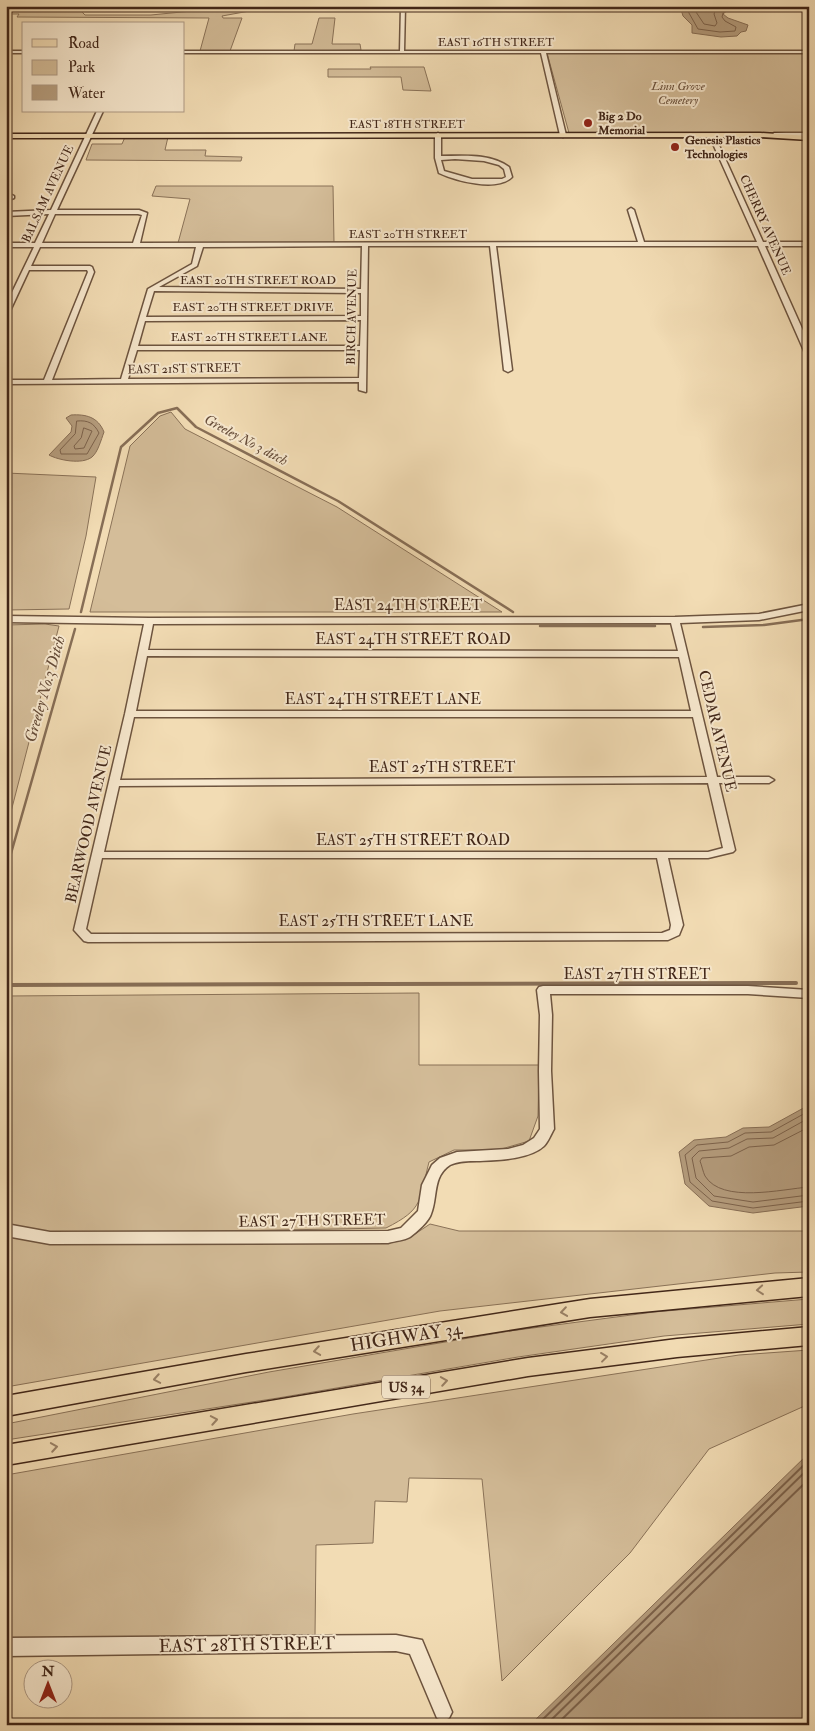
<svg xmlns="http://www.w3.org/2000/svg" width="815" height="1731" font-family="'IM FELL Double Pica',serif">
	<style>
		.green { fill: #d4bd99; stroke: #8a7258 }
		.water { fill: #b69e7f; stroke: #876e56 }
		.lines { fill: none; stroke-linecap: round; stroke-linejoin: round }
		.shore-far1 { stroke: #7c624c; stroke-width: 1 }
		.shore { stroke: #7c624c; stroke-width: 2 }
		.stream-far1 { stroke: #876e56; stroke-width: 2.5 }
		.stream { stroke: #876e56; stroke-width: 4 }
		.minor-casing { stroke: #6d543f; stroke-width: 3 }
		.major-casing { stroke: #412618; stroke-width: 3 }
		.highway-casing { stroke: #412618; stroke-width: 3 }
		.minor { fill: #f7e8ce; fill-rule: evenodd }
		.major { fill: #f2dcb4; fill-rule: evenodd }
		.highway { fill: #f2dcb4; fill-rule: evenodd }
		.oneway { stroke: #9a8166 }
		.poi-dot { fill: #8f2418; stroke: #f7e8ce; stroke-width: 2 }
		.labels { text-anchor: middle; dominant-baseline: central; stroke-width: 4; stroke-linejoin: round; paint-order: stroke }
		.far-street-label { font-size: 12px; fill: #412618; stroke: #f7e8ce }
		.far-park-label { font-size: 12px; font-style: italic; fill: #664c38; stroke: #f7e8ce }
		.far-poi-label { font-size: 12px; font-weight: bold; fill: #412618; stroke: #f7e8ce; text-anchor: start }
		.far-water-label { font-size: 14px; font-style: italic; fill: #644a37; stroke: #f7e8ce }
		.shield { fill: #f7e8ce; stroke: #78604f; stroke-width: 1 }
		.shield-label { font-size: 14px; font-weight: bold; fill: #412618 }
		.street-label { font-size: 15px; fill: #412618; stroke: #f7e8ce }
		.water-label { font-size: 16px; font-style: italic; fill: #644a37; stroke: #f7e8ce }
		.near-street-label { font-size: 18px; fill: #412618; stroke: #f7e8ce }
	</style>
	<rect width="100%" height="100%" fill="#f2dcb4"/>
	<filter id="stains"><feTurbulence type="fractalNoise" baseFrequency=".004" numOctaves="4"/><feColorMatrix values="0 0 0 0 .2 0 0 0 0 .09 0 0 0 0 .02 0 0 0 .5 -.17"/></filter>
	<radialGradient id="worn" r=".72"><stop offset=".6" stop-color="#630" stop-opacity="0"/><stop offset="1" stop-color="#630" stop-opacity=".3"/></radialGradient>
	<g class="green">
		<path d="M6,6H76L85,15H151L242,6H277L222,16L223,18H242L230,51H200L209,18L17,17L19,14H6Z"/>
		<path d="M319,18H335L332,44H360L361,50L294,51L295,44H312Z"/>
		<path d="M547,53H809V133H569Z"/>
		<path d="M370,67H424L431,91L403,90L401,77H328V69H371Z"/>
		<path d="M125,137H168L165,150H206L205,156L242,157L241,161L86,160L92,144H122Z"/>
		<path d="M156,186H333L334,243H178L190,199L152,196Z"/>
		<path d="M171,412L185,429L337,507L502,612H90L130,446L160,416Z"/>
		<path d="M6,473L96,477L86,536L69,609L6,610Z"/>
		<path d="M45,624L59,626L6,831V625Z"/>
		<path d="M419,993V1065H539L538,1116L529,1141L498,1150H454L429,1162C419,1201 424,1209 386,1228L71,1234L27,1231L6,1226V996Z"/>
		<path d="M430,1224L459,1231H809V1272L775,1273L440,1311L6,1387V1236L21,1239L66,1243L409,1238Z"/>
		<path d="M809,1299V1324L664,1336L518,1357L278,1398L6,1440V1424L269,1372L510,1331L654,1312Z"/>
		<path d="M809,1350V1404L709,1449L630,1553L502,1681L482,1479L409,1478L407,1502L375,1501L373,1543L316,1545L315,1636L6,1640V1475L353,1414L739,1355Z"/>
	</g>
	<g class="water">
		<path d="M680,6H769L729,9L723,14L728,18L748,25L746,31L741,32L737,36L721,37L692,33V25L683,16Z"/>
		<path d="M71,415C86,414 98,417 104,432C101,440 98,452 92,457C82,465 58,460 49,455L71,432L72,426L66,418Z"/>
		<path d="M809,1105V1206L753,1213L709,1206L685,1184L679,1152L694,1140L726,1137L743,1128L769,1127Z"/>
		<path d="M809,1453V1725H530Z"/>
	</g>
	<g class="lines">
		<g class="shore-far1">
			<path d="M685,6L698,29L720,32L735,31L736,27L725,21L722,17L725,6"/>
			<path d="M692,6L704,24L715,26L717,23L714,14L717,6"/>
			<path d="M77,421C88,420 94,423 99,433L87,454H61L60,450L75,434Z"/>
			<path d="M84,428L92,431L84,448L75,449L74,446L81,438Z"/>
			<path d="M809,1111L771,1132L745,1133L728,1142L697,1145L685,1155L690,1182L712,1201L753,1208L809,1201"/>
			<path d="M809,1118L773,1138L747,1139L729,1148L699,1151L692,1158L696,1178L714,1196L753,1202L809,1195"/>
			<path d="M809,1127L774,1145L749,1147L731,1156L702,1158L700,1161C702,1166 703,1172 705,1176C722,1204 782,1189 809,1187"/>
		</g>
		<g class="shore">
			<path d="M537,1725L809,1460"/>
			<path d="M546,1725L809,1468"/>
			<path d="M556,1725L809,1479"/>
		</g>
		<g class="stream-far1">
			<path d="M81,612L121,447L158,413L177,408L196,427L338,501L513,612"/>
			<path d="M540,626H655"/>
			<path d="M703,627L764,625L809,619"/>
			<path d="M6,871L75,629"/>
		</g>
		<g class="stream">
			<path d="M6,872L7,870"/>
			<path d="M6,985L796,983"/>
		</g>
		<g class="minor-casing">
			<g id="minor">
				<path d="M401,6H405L404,51H809V53H546L566,135L563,137L560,135L541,53H184V51H400Z"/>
				<rect x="6" y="51" width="18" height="2"/>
				<path d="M97,111H103L57,210H139L147,213L140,243L638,242L628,210L631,208L634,210L644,242H757L709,135L714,134L763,242H809V246H765L809,344V355L805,353L758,246H496L512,370L508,372L504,370L490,246H368L366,392L359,390V382L6,384V380H44L88,272L87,270H29L9,313L6,315V305L34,247H6V243H35L49,214L6,216V212L51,210ZM55,214H138L142,215L133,243H42ZM362,246L361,289L159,287L197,266L203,247ZM40,247H196L192,264L148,289L121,379L52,380L94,272L92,267L90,266H31ZM154,291L361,293V316L146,317ZM361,320L360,346H138L145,321ZM137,350H360L359,378L128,379Z"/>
				<path d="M438,133L441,135V156C463,156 490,153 509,167L512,177C497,192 456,181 439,173L435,158V135ZM455,159L484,161L499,165L504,169L506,177L502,179H472L444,171L441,160Z"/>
				<path d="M774,133H809V137L772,136Z"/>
				<path d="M12,195L14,196V198L6,201V197Z"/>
				<path d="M809,604V610L759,620L680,623L717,777H769L774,780L769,783H719L735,850L733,852L708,858H668L683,925L679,935L668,940L88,942L84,941L74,930L125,714L144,624L6,622V616L149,618L675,617L759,614ZM671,623L678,651L148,650L153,624ZM147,656L679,657L691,711H136ZM134,717H693L707,777L120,780ZM708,783L723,848L708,852H104L119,786ZM102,858H657L671,925L670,930L662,933L91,934L86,929Z"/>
				<path d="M543,986H748L809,990V998L748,994H550L552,1015L551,1071L554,1129C551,1134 548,1142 544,1146C529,1160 496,1160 477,1161C468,1161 458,1161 450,1165C432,1177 438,1197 431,1214C429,1221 417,1232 410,1237C405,1240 395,1241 388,1243L50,1244L6,1236V1224L50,1232L388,1231L401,1228L418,1211L422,1185L432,1165L440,1158L457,1152L508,1149L523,1145L534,1138L540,1129L539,1071L540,1015L537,990L539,987Z"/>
				<path d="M396,1635L422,1640L452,1712L449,1718L443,1721L437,1718L410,1654L396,1651L6,1656V1638Z"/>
			</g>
		</g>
		<g class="major-casing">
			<path id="major" d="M760,133L809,136V140L760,137L6,138V134Z"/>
		</g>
		<g class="highway-casing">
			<g id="highway">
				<path d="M809,1278V1296L590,1317L246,1372L6,1416V1396L246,1354L590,1299Z"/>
				<path d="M809,1327V1345L677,1357L528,1376L6,1465V1445L528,1358L677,1339Z"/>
			</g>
		</g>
		<use href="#minor" class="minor"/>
		<use href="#major" class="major"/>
		<use href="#highway" class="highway"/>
	</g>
	<defs><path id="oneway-chevron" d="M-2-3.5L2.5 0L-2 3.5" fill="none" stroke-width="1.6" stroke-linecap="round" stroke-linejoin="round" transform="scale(1.25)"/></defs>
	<g class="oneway">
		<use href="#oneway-chevron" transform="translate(760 1290) rotate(175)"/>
		<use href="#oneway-chevron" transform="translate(564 1312) rotate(172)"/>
		<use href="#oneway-chevron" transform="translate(317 1351) rotate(171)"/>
		<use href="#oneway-chevron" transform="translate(604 1357) rotate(-7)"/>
		<use href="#oneway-chevron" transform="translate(157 1379) rotate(170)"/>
		<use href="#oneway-chevron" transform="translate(444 1381) rotate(-9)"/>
		<use href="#oneway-chevron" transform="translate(214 1420) rotate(-10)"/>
		<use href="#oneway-chevron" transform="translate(54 1447) rotate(-9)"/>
	</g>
	<g class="poi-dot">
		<circle cx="588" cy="123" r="5"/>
		<circle cx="675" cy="147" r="5"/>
	</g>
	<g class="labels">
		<g class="far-street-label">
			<text x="496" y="42">EAST 16TH STREET</text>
			<text x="407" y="124">EAST 18TH STREET</text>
			<text transform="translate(48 194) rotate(-65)">BALSAM AVENUE</text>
			<text transform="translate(765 225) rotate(66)">CHERRY AVENUE</text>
			<text x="408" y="234">EAST 20TH STREET</text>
			<text x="258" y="280">EAST 20TH STREET ROAD</text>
			<text x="253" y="307">EAST 20TH STREET DRIVE</text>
			<text transform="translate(352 317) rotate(-89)">BIRCH AVENUE</text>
			<text x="249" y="337">EAST 20TH STREET LANE</text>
			<text transform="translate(184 369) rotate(-1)">EAST 21ST STREET</text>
		</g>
		<g class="far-park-label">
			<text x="678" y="86">Linn Grove<tspan x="678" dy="14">Cemetery</tspan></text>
		</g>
		<g class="far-poi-label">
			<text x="598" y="116">Big 2 Do<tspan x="598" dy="14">Memorial</tspan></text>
			<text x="685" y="140">Genesis Plastics<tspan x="685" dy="14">Technologies</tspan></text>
		</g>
		<g class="far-water-label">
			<text transform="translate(246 440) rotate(28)">Greeley No 3 ditch</text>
		</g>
		<rect class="shield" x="382" y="1375.5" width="48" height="23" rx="4"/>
		<g class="shield-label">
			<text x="406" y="1387">US 34</text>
		</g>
		<g class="street-label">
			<text x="408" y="605">EAST 24TH STREET</text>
			<text x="413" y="639">EAST 24TH STREET ROAD</text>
			<text x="383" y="699">EAST 24TH STREET LANE</text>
			<text transform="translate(717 731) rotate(77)">CEDAR AVENUE</text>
			<text x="442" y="767">EAST 25TH STREET</text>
			<text transform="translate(89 824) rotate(-77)">BEARWOOD AVENUE</text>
			<text x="413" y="840">EAST 25TH STREET ROAD</text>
			<text x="376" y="921">EAST 25TH STREET LANE</text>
			<text x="637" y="974">EAST 27TH STREET</text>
			<text transform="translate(312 1221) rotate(-1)">EAST 27TH STREET</text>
		</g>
		<g class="water-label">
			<text transform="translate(45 689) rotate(-74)">Greeley No.3 Ditch</text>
		</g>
		<g class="near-street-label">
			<text transform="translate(406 1337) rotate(-9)">HIGHWAY 34</text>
			<text transform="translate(247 1645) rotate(-1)">EAST 28TH STREET</text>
		</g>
	</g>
	<rect width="815" height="1731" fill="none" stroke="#f2dcb4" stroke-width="25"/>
	<rect x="8" y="8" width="800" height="1716" fill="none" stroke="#412618" stroke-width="2.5"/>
	<rect x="12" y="12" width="790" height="1706" fill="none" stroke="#412618"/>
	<rect x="22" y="22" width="162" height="90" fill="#f7e8ce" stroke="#ae9a85"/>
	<rect x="32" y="39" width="25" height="8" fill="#f2dcb4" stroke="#ae9a85"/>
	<text x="68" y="48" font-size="15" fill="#412618">Road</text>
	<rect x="32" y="60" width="25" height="15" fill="#d4bd99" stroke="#ae9a85"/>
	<text x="68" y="72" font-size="15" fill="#412618">Park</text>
	<rect x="32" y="85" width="25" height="15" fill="#b69e7f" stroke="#ae9a85"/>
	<text x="68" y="98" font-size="15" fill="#412618">Water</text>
	<g transform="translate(48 1684)"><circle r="24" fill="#f7e8ce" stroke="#ae9a85"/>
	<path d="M0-4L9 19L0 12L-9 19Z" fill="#8f2418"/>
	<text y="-8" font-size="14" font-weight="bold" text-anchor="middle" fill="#412618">N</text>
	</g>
	<rect width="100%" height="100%" filter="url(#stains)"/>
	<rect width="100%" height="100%" fill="url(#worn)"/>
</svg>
